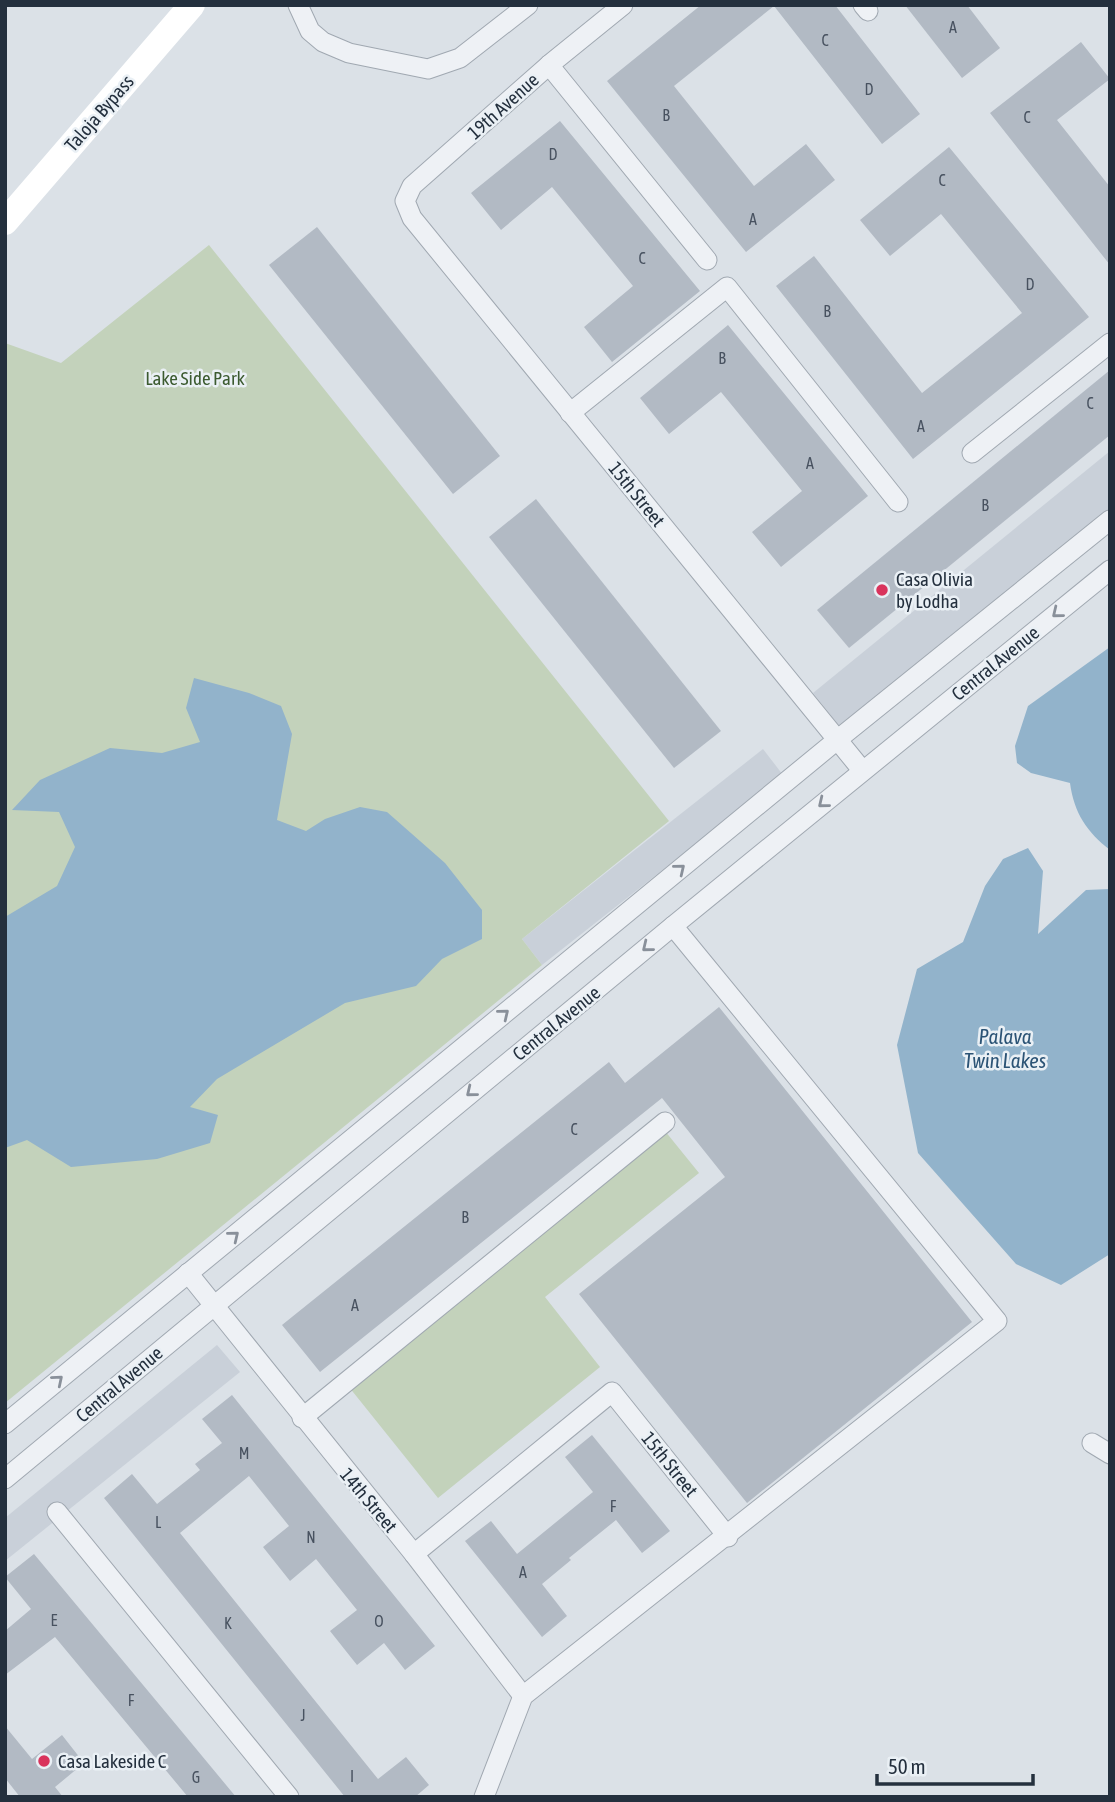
<svg xmlns="http://www.w3.org/2000/svg" width="1115" height="1802" font-family="'Asap Condensed',sans-serif">
	<style>
		.built { fill: #c9d0d9 }
		.green { fill: #c3d2bb }
		.water { fill: #92b3cb }
		.building { fill: #b2bac4 }
		.lines { fill: none; stroke-linecap: round; stroke-linejoin: round }
		.street-casing { stroke: #a0a8b1; stroke-width: 21 }
		.street { stroke: #eef1f5; stroke-width: 19 }
		.secondary { stroke: #fff; stroke-width: 26 }
		.oneway { stroke: #89909a }
		.poi-dot { fill: #d9335c; stroke: #eaf0f5; stroke-width: 2.5 }
		.labels { text-anchor: middle; dominant-baseline: central; stroke-width: 5; stroke-linejoin: round; paint-order: stroke }
		.number-label { font-size: 16px; fill: #485260 }
		.street-label { font-size: 19px; fill: #24303e; stroke: #eaf0f5 }
		.park-label { font-size: 19px; fill: #3c5b30; stroke: #eaf0f5 }
		.poi-label { font-size: 19px; fill: #24303e; stroke: #eaf0f5; text-anchor: start }
		.water-label { font-size: 21px; font-style: italic; fill: #2b5375; stroke: #eaf0f5 }
	</style>
	<rect width="100%" height="100%" fill="#dbe1e7"/>
	<g class="built">
		<path d="M1110,451V511L842,729L813,693Z"/>
		<path d="M763,749L783,775L542,965L522,939Z"/>
		<path d="M217,1345L240,1372L5,1561V1518Z"/>
	</g>
	<g class="green">
		<path d="M209,245L669,821L522,939L542,965L5,1403V343L61,363Z"/>
		<path d="M665,1131L699,1173L545,1297L600,1367L438,1498L349,1387Z"/>
	</g>
	<g class="water">
		<path d="M1110,647V850C1087,832 1074,813 1070,783L1031,773L1017,763L1015,746L1028,706Z"/>
		<path d="M194,678L249,693L281,706L292,734L277,820L306,831L325,819L360,807L387,812L445,863L482,910V939L442,959L416,986L345,1003L217,1079L190,1107L218,1115L210,1143L157,1159L71,1167L27,1140L5,1148V917L57,886L75,847L59,812L12,810L40,780L110,748L162,753L200,742L186,708Z"/>
		<path d="M1028,848L1043,871L1038,934L1086,890L1110,889V1254L1061,1285L1016,1264L918,1153L897,1045L917,969L963,942L985,886L1003,859Z"/>
	</g>
	<g class="building">
		<path d="M701,5H835L920,114L882,144L774,6L674,86L754,186L806,144L835,180L746,252L607,81Z"/>
		<path d="M905,5H967L1000,48L962,78Z"/>
		<path d="M1081,42L1110,79L1057,120L1110,187V265L990,113Z"/>
		<path d="M560,121L700,291L612,362L584,327L633,286L552,187L501,230L471,193Z"/>
		<path d="M949,147L1089,317L913,459L776,286L814,256L922,393L1022,313L941,214L890,256L860,220Z"/>
		<path d="M317,227L500,456L453,494L269,265Z"/>
		<path d="M728,325L868,496L781,567L752,532L802,491L721,392L669,434L640,398Z"/>
		<path d="M1110,370V435L849,648L817,610Z"/>
		<path d="M536,499L721,731L674,768L489,537Z"/>
		<path d="M719,1007L972,1322L747,1503L579,1294L725,1177L662,1098L320,1372L282,1325L609,1062L625,1083Z"/>
		<path d="M232,1395L435,1646L405,1670L384,1643L357,1665L330,1631L357,1610L316,1559L290,1581L263,1547L289,1526L249,1476L180,1533L378,1779L406,1757L429,1785L415,1797H345L104,1498L132,1474L157,1504L200,1470L195,1464L222,1443L202,1419Z"/>
		<path d="M592,1435L670,1531L642,1553L616,1520L569,1558L571,1560L542,1584L567,1616L542,1637L465,1541L491,1521L517,1554L593,1492L565,1457Z"/>
		<path d="M34,1554L183,1733L236,1797H188L55,1637L5,1675V1631L31,1609L5,1577Z"/>
		<path d="M5,1726L32,1759L62,1735L84,1763L55,1787L63,1797H20L5,1778Z"/>
	</g>
	<g class="lines">
		<g class="street-casing">
			<g id="street">
				<path d="M298,5L310,31L323,42L349,53L428,69L460,58L528,5"/>
				<path d="M623,5L549,65L412,186L405,201L412,218L862,770"/>
				<path d="M863,5L868,11"/>
				<path d="M549,65L707,260"/>
				<path d="M570,413L727,287L898,502"/>
				<path d="M972,453L1110,343"/>
				<path d="M188,1273L414,1554L523,1696"/>
				<path d="M302,1418L665,1122"/>
				<path d="M5,1424L837,740L1110,520"/>
				<path d="M1092,1443L1110,1454"/>
				<path d="M5,1479L673,926L1110,570"/>
				<path d="M57,1512L289,1797"/>
				<path d="M414,1554L612,1392L728,1537"/>
				<path d="M484,1797L523,1696L997,1321L673,926"/>
			</g>
		</g>
		<use href="#street" class="street"/>
		<path class="secondary" d="M5,222L192,5"/>
	</g>
	<defs><path id="oneway-chevron" d="M-2-3.5L2.5 0L-2 3.5" fill="none" stroke-width="1.6" stroke-linecap="round" stroke-linejoin="round" transform="scale(1.75)"/></defs>
	<g class="oneway">
		<use href="#oneway-chevron" transform="translate(1057 613) rotate(141)"/>
		<use href="#oneway-chevron" transform="translate(823 803) rotate(141)"/>
		<use href="#oneway-chevron" transform="translate(680 869) rotate(-39)"/>
		<use href="#oneway-chevron" transform="translate(647 947) rotate(141)"/>
		<use href="#oneway-chevron" transform="translate(504 1014) rotate(-39)"/>
		<use href="#oneway-chevron" transform="translate(471 1092) rotate(141)"/>
		<use href="#oneway-chevron" transform="translate(234 1236) rotate(-39)"/>
		<use href="#oneway-chevron" transform="translate(58 1380) rotate(-40)"/>
	</g>
	<g class="poi-dot">
		<circle cx="882" cy="590" r="7"/>
		<circle cx="44" cy="1761" r="7"/>
	</g>
	<g class="labels">
		<g class="number-label">
			<text x="953" y="27">A</text>
			<text x="825" y="40">C</text>
			<text x="869" y="89">D</text>
			<text x="666" y="115">B</text>
			<text x="1027" y="117">C</text>
			<text x="553" y="154">D</text>
			<text x="942" y="180">C</text>
			<text x="753" y="219">A</text>
			<text x="642" y="258">C</text>
			<text x="1030" y="284">D</text>
			<text x="827" y="311">B</text>
			<text x="722" y="358">B</text>
			<text x="1090" y="403">C</text>
			<text x="921" y="426">A</text>
			<text x="810" y="463">A</text>
			<text x="985" y="505">B</text>
			<text x="574" y="1129">C</text>
			<text x="465" y="1217">B</text>
			<text x="355" y="1305">A</text>
			<text x="244" y="1453">M</text>
			<text x="613" y="1506">F</text>
			<text x="158" y="1522">L</text>
			<text x="311" y="1537">N</text>
			<text x="523" y="1572">A</text>
			<text x="54" y="1620">E</text>
			<text x="379" y="1621">O</text>
			<text x="228" y="1623">K</text>
			<text x="131" y="1700">F</text>
			<text x="303" y="1715">J</text>
			<text x="352" y="1776">I</text>
			<text x="196" y="1777">G</text>
		</g>
		<g class="street-label">
			<text transform="translate(503 106) rotate(-42)">19th Avenue</text>
			<text transform="translate(99 113) rotate(-49)">Taloja Bypass</text>
			<text transform="translate(637 494) rotate(51)">15th Street</text>
			<text transform="translate(995 663) rotate(-39)">Central Avenue</text>
			<text transform="translate(556 1023) rotate(-39)">Central Avenue</text>
			<text transform="translate(119 1384) rotate(-40)">Central Avenue</text>
			<text transform="translate(670 1464) rotate(51)">15th Street</text>
			<text transform="translate(369 1500) rotate(50)">14th Street</text>
		</g>
		<g class="park-label">
			<text x="195" y="378">Lake Side Park</text>
		</g>
		<g class="poi-label">
			<text x="896" y="579">Casa Olivia<tspan x="896" dy="22">by Lodha</tspan></text>
			<text x="58" y="1761">Casa Lakeside C</text>
		</g>
		<g class="water-label">
			<text x="1005" y="1036">Palava<tspan x="1005" dy="24">Twin Lakes</tspan></text>
		</g>
	</g>
	<rect width="1115" height="1802" fill="none" stroke="#24303e" stroke-width="14"/>
	<path d="M877 1774v10h156v-10" fill="none" stroke="#24303e" stroke-width="3.5"/>
	<text x="888" y="1774" font-size="21" fill="#24303e" stroke="#eaf0f5" stroke-width="5" paint-order="stroke">50 m</text>
</svg>
